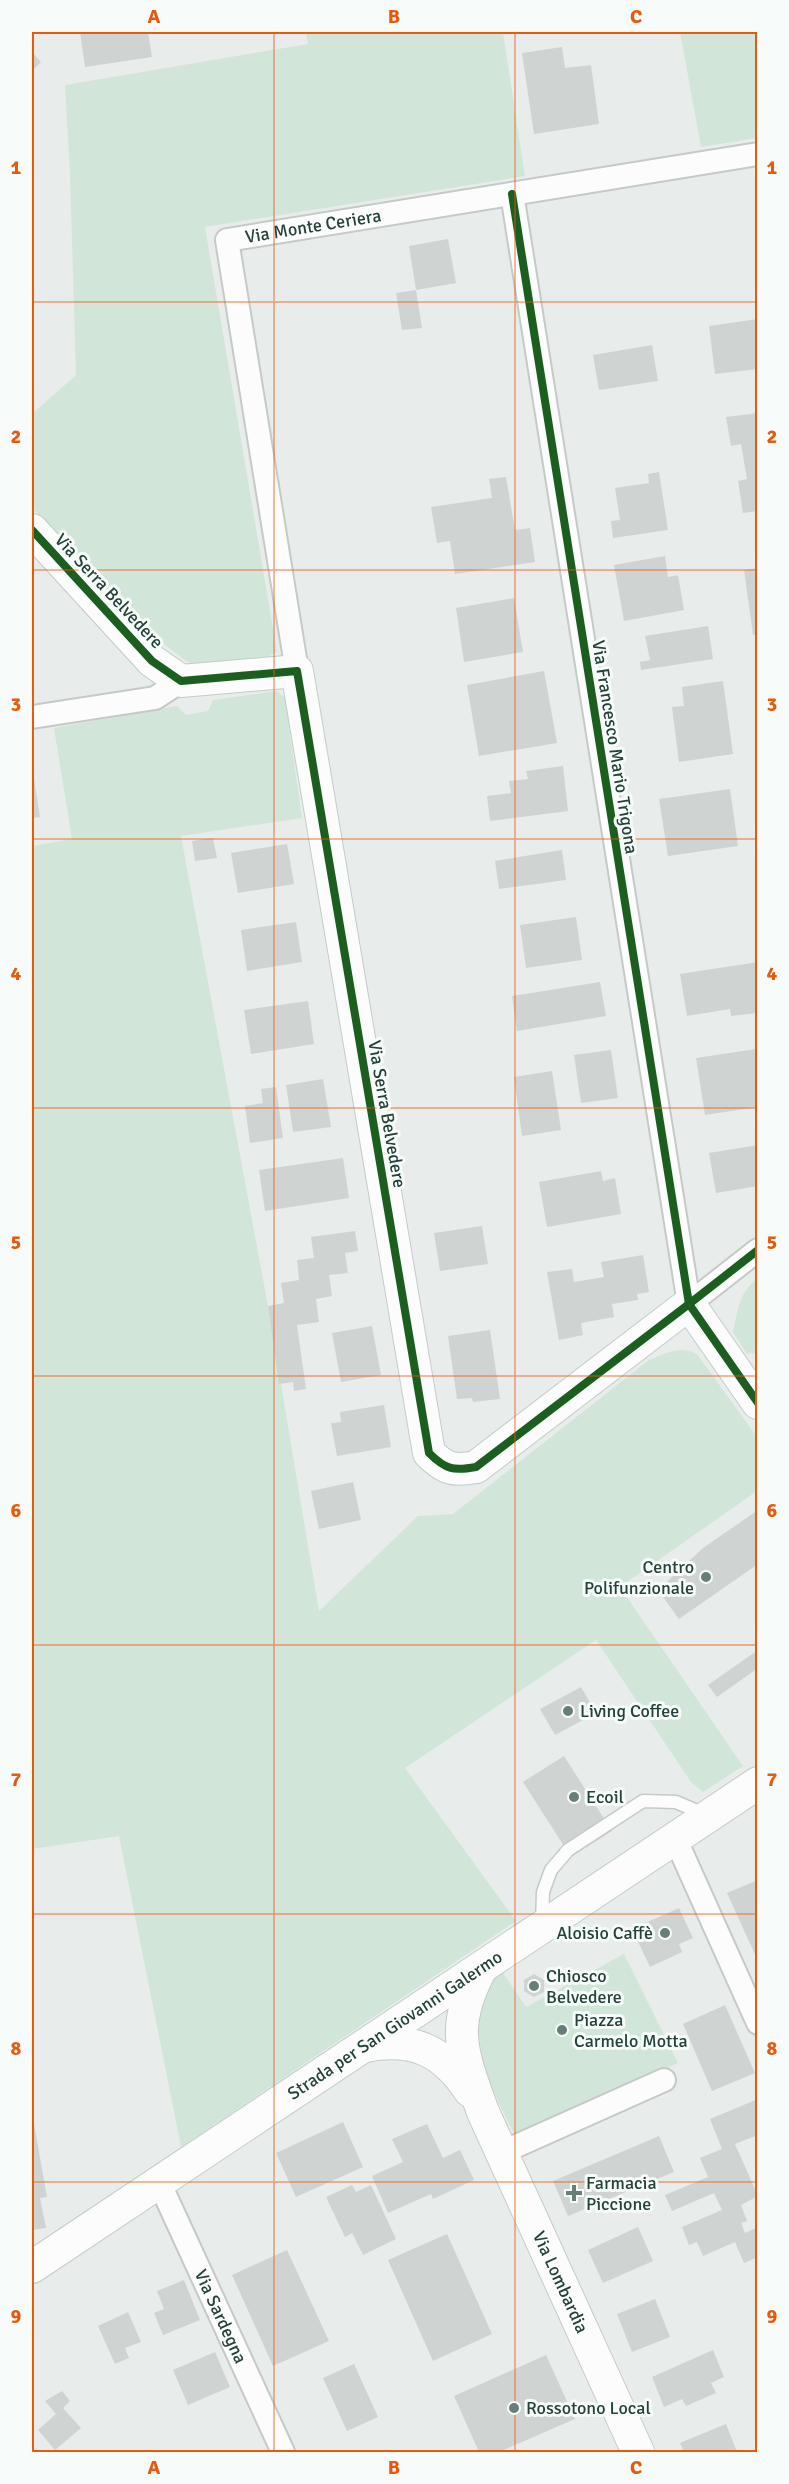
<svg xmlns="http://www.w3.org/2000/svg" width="789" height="2484" font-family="Signika,sans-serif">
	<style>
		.green { fill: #d1e6d8 }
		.building { fill: #cfd4d2 }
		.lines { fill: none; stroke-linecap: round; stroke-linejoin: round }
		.lane-casing { stroke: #c5cac8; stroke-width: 15 }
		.street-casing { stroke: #c5cac8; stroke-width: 26 }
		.secondary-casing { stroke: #c3cbc8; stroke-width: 34 }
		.lane { stroke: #fcfcfc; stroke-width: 12 }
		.street { stroke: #fcfcfc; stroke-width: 22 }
		.secondary { stroke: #fcfcfc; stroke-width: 32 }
		.cycleway-casing { stroke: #f7fbf9; stroke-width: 11 }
		.cycleway { stroke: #1b5e20; stroke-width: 8 }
		.grid { fill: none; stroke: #e8590c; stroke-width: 1.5; stroke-opacity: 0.55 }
		.poi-dot { fill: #697e78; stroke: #f7fbf9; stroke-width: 2 }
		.labels { text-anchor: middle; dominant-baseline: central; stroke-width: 6; stroke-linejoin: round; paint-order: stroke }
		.street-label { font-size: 18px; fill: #24423a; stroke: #f7fbf9 }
		.poi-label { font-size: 18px; fill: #24423a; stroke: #f7fbf9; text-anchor: start }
		.neatline { fill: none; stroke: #e8590c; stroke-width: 2 }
		.grid-label { font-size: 20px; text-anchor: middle; font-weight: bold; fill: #e8590c }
	</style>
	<rect width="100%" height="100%" fill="#e8edeb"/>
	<g class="green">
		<path d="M306,32H503L525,176L205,227L277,652L258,662L204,668L186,661L140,625L32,508V414L76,375L70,174L65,85L308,44Z"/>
		<path d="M680,32H757V138L701,147Z"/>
		<path d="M277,691L285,698L302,818L181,836L268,1306L319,1611L418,1516L453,1514L649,1360C666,1353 680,1345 697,1354L757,1437V1491L620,1587L743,1766L703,1792L691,1782L596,1640L405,1768L516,1921L181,2147L119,1836L32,1849V846L72,839L54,728L177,706L186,715L208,711L213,700Z"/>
		<path d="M757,1279V1358L754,1353L747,1354L733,1332C738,1309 739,1293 757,1279Z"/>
		<path d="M624,1954L678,2063L516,2137C488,2083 457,2024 501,1970L526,2007Z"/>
	</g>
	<g class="building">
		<path d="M80,32H148L152,57L85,67Z"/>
		<path d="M562,47L565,68L591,65L599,124L534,134L522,53Z"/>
		<path d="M32,52L41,62L32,71Z"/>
		<path d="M448,239L456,283L416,290L422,328L402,330L396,293L416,290L409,246Z"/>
		<path d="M758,319V369L715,374L709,326Z"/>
		<path d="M652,345L658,381L599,390L593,355Z"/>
		<path d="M758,413V511L743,513L738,481L747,479L741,444L731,446L726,417Z"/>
		<path d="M659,472L668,530L613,538L611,521L620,520L615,488L649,483L648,474Z"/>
		<path d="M506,477L515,530L530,528L535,562L455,574L450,541L437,543L431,507L492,498L489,479Z"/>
		<path d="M665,556L668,577L678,575L684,610L624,621L614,565Z"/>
		<path d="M758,568V634L753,635L744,570Z"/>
		<path d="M514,598L523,652L464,662L456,608Z"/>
		<path d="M708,626L713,659L641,670L640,662L650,660L645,636Z"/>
		<path d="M544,671L557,743L479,756L467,685Z"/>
		<path d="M723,681L733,754L679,762L672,707L684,706L682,687Z"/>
		<path d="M563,766L568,811L490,821L487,796L511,793L509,781L528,779L526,771Z"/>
		<path d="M34,779L40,817L32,818V780Z"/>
		<path d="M730,789L738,846L668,856L659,799Z"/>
		<path d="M213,838L217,858L195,861L192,841Z"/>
		<path d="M287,844L294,884L238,893L231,853Z"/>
		<path d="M562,850L566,880L499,889L495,861Z"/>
		<path d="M576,917L582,960L526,968L520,925Z"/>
		<path d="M296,922L302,962L247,971L241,930Z"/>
		<path d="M758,962V1013L731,1016L730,1009L687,1016L680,974Z"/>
		<path d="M600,982L606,1016L517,1031L512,996Z"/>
		<path d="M308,1001L314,1044L251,1054L244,1010Z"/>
		<path d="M756,1049L758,1082L755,1083L758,1107L705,1115L696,1058Z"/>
		<path d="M611,1050L618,1098L581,1103L574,1055Z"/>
		<path d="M552,1071L561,1130L522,1136L514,1077Z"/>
		<path d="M323,1079L331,1127L293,1132L286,1085Z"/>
		<path d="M276,1087L283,1138L250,1143L245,1106L263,1103L261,1089Z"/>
		<path d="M758,1145V1186L716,1193L709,1153Z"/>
		<path d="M343,1158L349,1198L265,1211L259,1170Z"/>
		<path d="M601,1171L603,1181L615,1178L621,1214L547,1227L539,1182Z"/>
		<path d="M482,1226L488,1264L440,1271L434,1233Z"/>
		<path d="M355,1231L358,1251L345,1253L348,1273L329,1275L332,1296L316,1299L319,1322L297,1325L306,1389L294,1391L293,1382L279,1384L268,1306L284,1303L281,1283L299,1280L297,1260L314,1258L311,1237Z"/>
		<path d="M643,1255L649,1292L637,1294L638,1300L612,1304L614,1317L581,1323L583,1335L559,1340L547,1272L572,1269L574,1282L604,1277L601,1262Z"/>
		<path d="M372,1326L381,1375L341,1382L332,1333Z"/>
		<path d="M490,1330L500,1399L473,1402L472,1398L457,1399L448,1336Z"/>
		<path d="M384,1405L391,1447L337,1456L331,1423L341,1422L340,1412Z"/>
		<path d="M353,1482L361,1520L319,1529L311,1491Z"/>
		<path d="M758,1510V1564L679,1619L658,1590L703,1548Z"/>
		<path d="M758,1650V1668L717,1697L708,1685Z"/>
		<path d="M581,1687L596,1713L555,1735L540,1709Z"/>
		<path d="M564,1756L612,1831L571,1857L523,1782Z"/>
		<path d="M758,1880V1961L727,1893Z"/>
		<path d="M679,1908L693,1938L679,1944L682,1952L650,1967L632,1929Z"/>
		<path d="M534,1974L544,1980V1992L534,1997L524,1991V1980Z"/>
		<path d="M725,2005L755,2073L712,2091L683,2024Z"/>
		<path d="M758,2099V2135L735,2144L758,2196L741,2205L747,2221L741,2223L745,2233L758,2227V2257L744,2263L735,2242L703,2256L697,2242L689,2245L682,2227L722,2210L714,2193L672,2211L665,2195L708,2177L700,2158L722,2149L710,2119Z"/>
		<path d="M33,2118L47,2197L40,2198L46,2228L32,2230Z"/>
		<path d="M343,2122L363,2167L296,2197L276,2153Z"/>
		<path d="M427,2124L443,2158L460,2150L474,2180L433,2199L431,2194L388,2213L372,2176L403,2162L392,2139Z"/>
		<path d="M659,2136L674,2172L568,2216L553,2181Z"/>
		<path d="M352,2185L356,2192L371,2185L396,2239L363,2255L352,2233L345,2237L326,2197Z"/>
		<path d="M638,2227L653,2261L603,2283L588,2250Z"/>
		<path d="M447,2234L492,2334L433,2361L388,2260Z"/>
		<path d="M287,2250L329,2341L273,2366L232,2275Z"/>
		<path d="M184,2280L200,2320L163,2335L154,2313L164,2309L157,2291Z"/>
		<path d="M655,2299L670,2337L632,2352L617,2314Z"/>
		<path d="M128,2312L141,2342L125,2348L129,2358L115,2364L98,2326Z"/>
		<path d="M713,2350L724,2377L711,2383L716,2393L686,2406L682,2399L664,2407L652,2377Z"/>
		<path d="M215,2352L230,2387L188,2405L173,2370Z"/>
		<path d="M546,2355L575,2419L499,2452H479L454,2396Z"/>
		<path d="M354,2364L378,2417L347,2431L323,2378Z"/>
		<path d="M62,2391L70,2401L63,2408L81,2428L55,2450L38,2430L56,2414L45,2401Z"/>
		<path d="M726,2424L737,2452H684L680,2443Z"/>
	</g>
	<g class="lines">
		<g class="lane-casing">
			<path id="lane" d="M542,1924L543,1892L551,1870L568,1850L643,1801L676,1802L704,1814"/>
		</g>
		<g class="street-casing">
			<g id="street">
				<path d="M512,194L689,1304L758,1250"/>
				<path id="s1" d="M297,671L227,240L758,154"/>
				<path d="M32,717L155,698L181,681"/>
				<path d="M675,1838L758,2023"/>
				<path d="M503,2152L664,2080"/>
				<path id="s2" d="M159,2182L283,2452"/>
			</g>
		</g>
		<g class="secondary-casing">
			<g id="secondary">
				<path d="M32,530L152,661L181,681L297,671L429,1453C446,1470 454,1471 476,1467L689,1304L758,1403"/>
				<path id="s3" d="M482,1967C449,2026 462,2053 483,2112L638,2452"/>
				<path d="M365,2046C413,2037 443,2050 470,2091"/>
				<path id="s4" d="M32,2267L758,1783"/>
			</g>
		</g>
		<use href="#lane" class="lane"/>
		<use href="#street" class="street"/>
		<use href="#secondary" class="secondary"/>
		<g class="cycleway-casing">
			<g id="cycleway">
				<path d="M512,194L689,1304L758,1250"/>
				<path d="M32,530L152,661L181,681L297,671L429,1453C446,1470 454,1471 476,1467L689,1304L758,1403"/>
			</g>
		</g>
		<use href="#cycleway" class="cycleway"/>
	</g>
	<path class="grid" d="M274,32V2452M515,32V2452M32,302H758M32,570H758M32,839H758M32,1108H758M32,1376H758M32,1645H758M32,1914H758M32,2182H758"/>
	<g class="poi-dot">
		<circle cx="706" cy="1577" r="6"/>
		<circle cx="568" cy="1711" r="6"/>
		<circle cx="574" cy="1797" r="6"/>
		<circle cx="665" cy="1933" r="6"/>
		<circle cx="534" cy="1986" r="6"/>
		<circle cx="562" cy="2030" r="6"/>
		<path d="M571 2184h6v6h6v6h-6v6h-6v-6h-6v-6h6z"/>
		<circle cx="514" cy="2408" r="6"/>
	</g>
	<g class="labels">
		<g class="street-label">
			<text stroke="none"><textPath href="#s1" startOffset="524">Via Monte Ceriera</textPath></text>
			<text transform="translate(109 591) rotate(47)">Via Serra Belvedere</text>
			<text transform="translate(615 747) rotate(81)">Via Francesco Mario Trigona</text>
			<text transform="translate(387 1114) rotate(80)">Via Serra Belvedere</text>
			<text stroke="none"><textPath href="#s4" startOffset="436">Strada per San Giovanni Galermo</textPath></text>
			<text stroke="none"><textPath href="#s3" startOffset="339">Via Lombardia</textPath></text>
			<text stroke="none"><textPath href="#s2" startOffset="148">Via Sardegna</textPath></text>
		</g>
		<g class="poi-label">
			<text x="694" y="1567" text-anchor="end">Centro<tspan x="694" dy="21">Polifunzionale</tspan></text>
			<text x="580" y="1711">Living Coffee</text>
			<text x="586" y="1797">Ecoil</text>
			<text x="653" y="1933" text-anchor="end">Aloisio Caffè</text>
			<text x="546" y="1976">Chiosco<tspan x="546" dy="21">Belvedere</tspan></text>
			<text x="574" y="2020">Piazza<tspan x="574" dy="21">Carmelo Motta</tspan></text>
			<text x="586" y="2183">Farmacia<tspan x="586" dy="21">Piccione</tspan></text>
			<text x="526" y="2408">Rossotono Local</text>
		</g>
	</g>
	<rect width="789" height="2484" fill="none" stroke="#f7fbf9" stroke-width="66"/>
	<rect x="33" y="33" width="723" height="2418" class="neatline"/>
	<g class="grid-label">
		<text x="154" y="23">A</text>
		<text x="394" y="23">B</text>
		<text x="636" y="23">C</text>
		<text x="16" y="174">1</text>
		<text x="772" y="174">1</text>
		<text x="16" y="443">2</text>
		<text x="772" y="443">2</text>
		<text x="16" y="711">3</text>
		<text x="772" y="711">3</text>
		<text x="16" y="980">4</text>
		<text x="772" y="980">4</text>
		<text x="16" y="1249">5</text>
		<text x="772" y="1249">5</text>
		<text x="16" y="1517">6</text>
		<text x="772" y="1517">6</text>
		<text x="16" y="1786">7</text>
		<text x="772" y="1786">7</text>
		<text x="16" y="2055">8</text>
		<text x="772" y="2055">8</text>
		<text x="16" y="2323">9</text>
		<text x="772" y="2323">9</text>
		<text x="154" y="2474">A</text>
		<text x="394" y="2474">B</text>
		<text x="636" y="2474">C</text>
	</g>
</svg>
